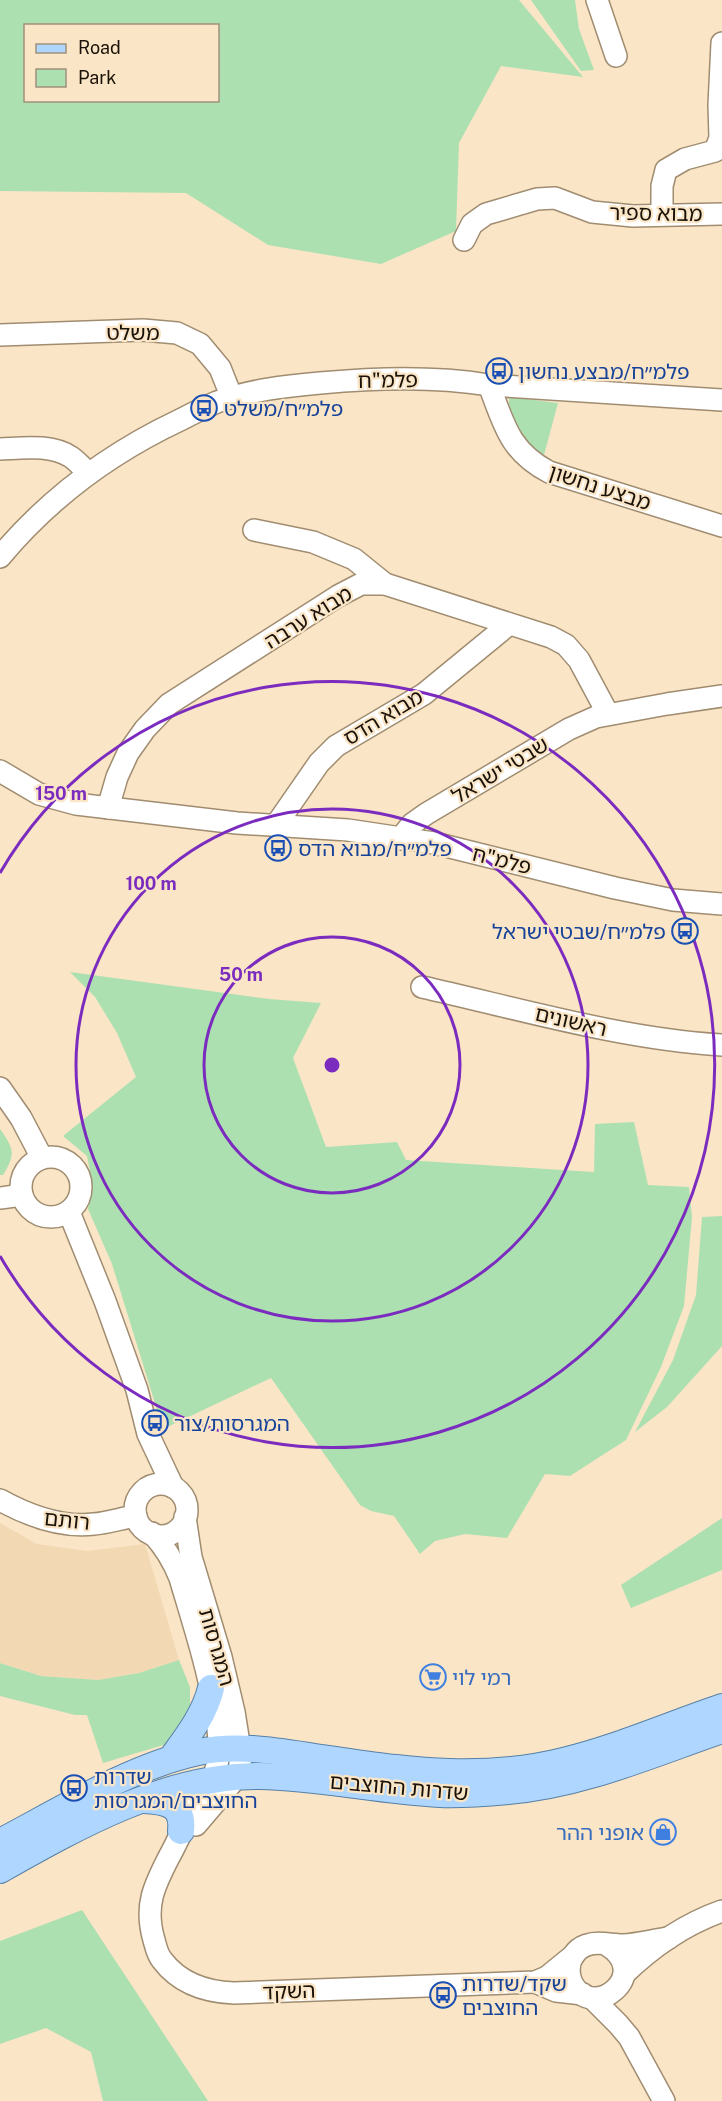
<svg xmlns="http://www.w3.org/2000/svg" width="722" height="2101" font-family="'Public Sans','Noto Sans Hebrew',sans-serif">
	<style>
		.built { fill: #f2d8b3 }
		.green { fill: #ade0b1; fill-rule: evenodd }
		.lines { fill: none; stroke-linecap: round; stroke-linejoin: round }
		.minor-casing { stroke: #a08c70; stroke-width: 24 }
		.major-casing { stroke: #5780a7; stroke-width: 28 }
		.minor { stroke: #fff; stroke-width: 21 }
		.major { stroke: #aed6fe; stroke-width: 26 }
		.ring { fill: none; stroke: #7b2cbf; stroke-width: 3 }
		.labels { text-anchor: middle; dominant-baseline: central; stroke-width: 4.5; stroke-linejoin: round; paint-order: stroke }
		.street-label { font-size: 21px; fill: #1a1208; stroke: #fae5c7 }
		.transit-label { font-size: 21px; fill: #164399; stroke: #fae5c7; text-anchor: start }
		.shop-label { font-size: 21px; fill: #366cbe; stroke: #fae5c7; text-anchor: start }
		.centre { fill: #7b2cbf; stroke: #fae5c7; stroke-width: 3 }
		.ring-label { font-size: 18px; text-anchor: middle; font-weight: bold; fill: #7b2cbf; stroke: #fae5c7; stroke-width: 4.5; stroke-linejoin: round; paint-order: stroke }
	</style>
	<rect width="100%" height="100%" fill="#fae5c7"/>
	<path class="built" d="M0,1523L37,1544L87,1551L145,1544L179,1660L139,1673L98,1680L41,1676L0,1663Z"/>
	<g class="green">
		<path d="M0,0H519L583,77L501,66L459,143L456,231L381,264L268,245L186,193L0,191ZM26,26H218V100H26Z"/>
		<path d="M531,0H575L579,29L594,70L581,71Z"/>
		<path d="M509,397L558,403L544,455C520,441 508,426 509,397Z"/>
		<path d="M70,972L269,999L321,1003L293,1058L326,1147L397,1142L406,1160L594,1172L595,1124L634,1122L648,1185L689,1187L692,1217L684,1306L661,1367L626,1440L570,1476L545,1474L507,1538L465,1534L435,1541L420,1554L394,1516L371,1511L360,1505L271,1378L163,1429L112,1264L88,1209L92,1181L87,1156L63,1136L136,1077L117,1033L95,997Z"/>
		<path d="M0,1129C14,1149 16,1154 3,1175H0Z"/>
		<path d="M722,1216V1346L667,1407L635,1432L673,1360L696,1295L702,1217Z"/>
		<path d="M722,1518V1570L631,1608L621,1585Z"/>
		<path d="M179,1660L190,1687V1708L167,1744L103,1763L87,1715H75L0,1696V1663L41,1676L98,1680L139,1673Z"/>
		<path d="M82,1910L208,2101H103L91,2052L46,2028L0,2044V1941Z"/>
	</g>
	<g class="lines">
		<g class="minor-casing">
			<g id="minor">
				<path d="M597,0L616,56"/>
				<path d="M662,215V186L666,170L685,159L715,151L720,138L719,105L722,43"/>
				<path d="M464,240L472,224L486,214L537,199L555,198L592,212L633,216L722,214"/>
				<path d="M0,335L143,330L177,333L200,344L220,368L232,398"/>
				<path d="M489,385C504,424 509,451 549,472L722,526"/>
				<path d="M0,449C23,448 51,444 71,457C77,461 83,468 88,473"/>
				<path d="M254,530L313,542L354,559L385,584"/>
				<path d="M0,557C50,497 110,453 180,420C192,414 205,407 217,402C250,390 286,386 320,383C377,378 433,376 489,385L722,400"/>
				<path d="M0,771L39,794L76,804L237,823L348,830L434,843L615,888L673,900L722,904"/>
				<path d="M108,808L117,777L128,753L145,729L169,704L338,596L361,584H385L551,637L566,645L579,660L608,714"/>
				<path d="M276,825L319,763L336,746L424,694L508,625"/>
				<path d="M400,839L412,824L426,814L569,729L596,717L667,704L722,696"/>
				<path d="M422,987C520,1009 622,1039 722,1045"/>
				<path d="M0,1088L21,1118L42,1158"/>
				<circle cx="51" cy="1187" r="30"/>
				<path d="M0,1198L22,1195"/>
				<path d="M69,1212L105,1301L137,1390L148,1434L173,1487"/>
				<circle cx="161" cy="1510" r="26"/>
				<path d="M0,1500C29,1516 61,1528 94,1524C108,1523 122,1518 136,1516"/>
				<path d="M185,1517L191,1557L221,1657L234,1712L241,1756L239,1770L236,1778L196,1825"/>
				<path d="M152,1533C165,1547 173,1560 180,1578C193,1622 207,1665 215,1710C218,1726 221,1744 218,1760C215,1780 202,1796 192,1813C183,1827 177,1843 169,1857C154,1886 144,1906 154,1940C156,1947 157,1954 162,1960C180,1984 206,1992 234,1993L535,1982L547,1977L574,1955"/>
				<path d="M607,1945C654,1974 592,2023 572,1983C568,1975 568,1964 573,1956C576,1951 581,1947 587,1945C598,1941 611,1945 623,1945C638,1944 654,1940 669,1938"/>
				<path d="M624,1974C652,1947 685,1924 722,1911"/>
				<path d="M535,1982L556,1991L583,1994"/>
				<path d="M592,1998L618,2024L629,2037L664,2101"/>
			</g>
		</g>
		<g class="major-casing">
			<g id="major">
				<path d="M171,1759C187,1737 205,1714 211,1688"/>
				<path d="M143,1800C167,1801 184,1805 181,1831"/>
				<path d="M0,1842C59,1811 132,1766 198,1752C237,1744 276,1751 315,1757C359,1763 405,1771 450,1772C487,1773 527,1770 563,1761C617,1748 669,1725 722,1707"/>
				<path d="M0,1870C78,1826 166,1776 259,1776C319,1777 379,1791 440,1794C462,1795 486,1793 508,1791C582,1785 652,1754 722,1730"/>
			</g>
		</g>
		<use href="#minor" class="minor"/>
		<use href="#major" class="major"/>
	</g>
	<g class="ring">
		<circle cx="332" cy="1065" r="128"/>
		<circle cx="332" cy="1065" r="256"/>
		<path d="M0 873A383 383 0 1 1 0 1256"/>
	</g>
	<defs>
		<g id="bus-ring" transform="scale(1.35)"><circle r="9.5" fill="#fae5c7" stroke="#1a4fb4" stroke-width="1.5"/><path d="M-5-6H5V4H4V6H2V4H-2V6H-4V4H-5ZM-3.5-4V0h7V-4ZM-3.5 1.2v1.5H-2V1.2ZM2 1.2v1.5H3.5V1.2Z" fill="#1a4fb4"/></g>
		<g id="supermarket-ring" transform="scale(1.35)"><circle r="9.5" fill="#fae5c7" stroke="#3f7fe0" stroke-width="1.5"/><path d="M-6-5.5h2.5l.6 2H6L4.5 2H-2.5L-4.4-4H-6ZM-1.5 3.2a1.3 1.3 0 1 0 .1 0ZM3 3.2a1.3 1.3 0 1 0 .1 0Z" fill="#3f7fe0"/></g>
		<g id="shop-ring" transform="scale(1.35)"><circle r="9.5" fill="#fae5c7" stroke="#3f7fe0" stroke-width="1.5"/><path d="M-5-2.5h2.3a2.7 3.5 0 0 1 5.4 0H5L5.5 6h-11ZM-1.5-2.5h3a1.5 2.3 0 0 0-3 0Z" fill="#3f7fe0"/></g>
	</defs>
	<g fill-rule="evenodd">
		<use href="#bus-ring" x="499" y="371"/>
		<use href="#bus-ring" x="204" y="408"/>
		<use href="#bus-ring" x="278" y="848"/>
		<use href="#bus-ring" x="685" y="931"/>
		<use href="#bus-ring" x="155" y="1423"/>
		<use href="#supermarket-ring" x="433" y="1677"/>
		<use href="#bus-ring" x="74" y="1788"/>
		<use href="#shop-ring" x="663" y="1832"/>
		<use href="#bus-ring" x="443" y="1995"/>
	</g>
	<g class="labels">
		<g class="street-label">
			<text transform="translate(656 213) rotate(1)">מבוא ספיר</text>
			<text x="133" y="332">משלט</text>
			<text transform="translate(388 380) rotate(-1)">פלמ"ח</text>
			<text transform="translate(600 487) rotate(18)">מבצע נחשון</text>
			<text transform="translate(308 617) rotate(-32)">מבוא ערבה</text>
			<text transform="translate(383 717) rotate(-31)">מבוא הדס</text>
			<text transform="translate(500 770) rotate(-31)">שבטי ישראל</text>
			<text transform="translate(502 860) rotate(14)">פלמ"ח</text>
			<text transform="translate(571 1021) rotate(13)">ראשונים</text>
			<text transform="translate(67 1520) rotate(6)">רותם</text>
			<text transform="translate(217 1647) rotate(74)">המגרסות</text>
			<text transform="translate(399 1787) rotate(5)">שדרות החוצבים</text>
			<text transform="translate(289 1991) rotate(-2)">השקד</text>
		</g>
		<g class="transit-label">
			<text x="518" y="371">פלמ״ח/מבצע נחשון</text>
			<text x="224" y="408">פלמ״ח/משלט</text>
			<text x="298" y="848">פלמ״ח/מבוא הדס</text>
			<text x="666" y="931" text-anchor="end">פלמ״ח/שבטי ישראל</text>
			<text x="174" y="1423">המגרסות/צור</text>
			<text x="94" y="1776">שדרות<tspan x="94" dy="24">החוצבים/המגרסות</tspan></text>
			<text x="462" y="1983">שקד/שדרות<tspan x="462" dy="24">החוצבים</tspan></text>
		</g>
		<g class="shop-label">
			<text x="452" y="1677">רמי לוי</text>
			<text x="644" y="1832" text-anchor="end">אופני ההר</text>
		</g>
	</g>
	<circle cx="332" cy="1065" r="9" class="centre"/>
	<g class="ring-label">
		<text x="61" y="800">150 m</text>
		<text x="151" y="890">100 m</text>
		<text x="241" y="981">50 m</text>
	</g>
	<rect x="24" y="24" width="195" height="78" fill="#fae5c7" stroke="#a0917b" stroke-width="1.5"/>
	<rect x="36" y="44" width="30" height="9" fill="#aed6fe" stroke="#a0917b" stroke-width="1.5"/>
	<text x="78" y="54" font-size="18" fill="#1a1208">Road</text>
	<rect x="36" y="69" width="30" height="18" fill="#ade0b1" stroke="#a0917b" stroke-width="1.5"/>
	<text x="78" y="84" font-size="18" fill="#1a1208">Park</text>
</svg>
